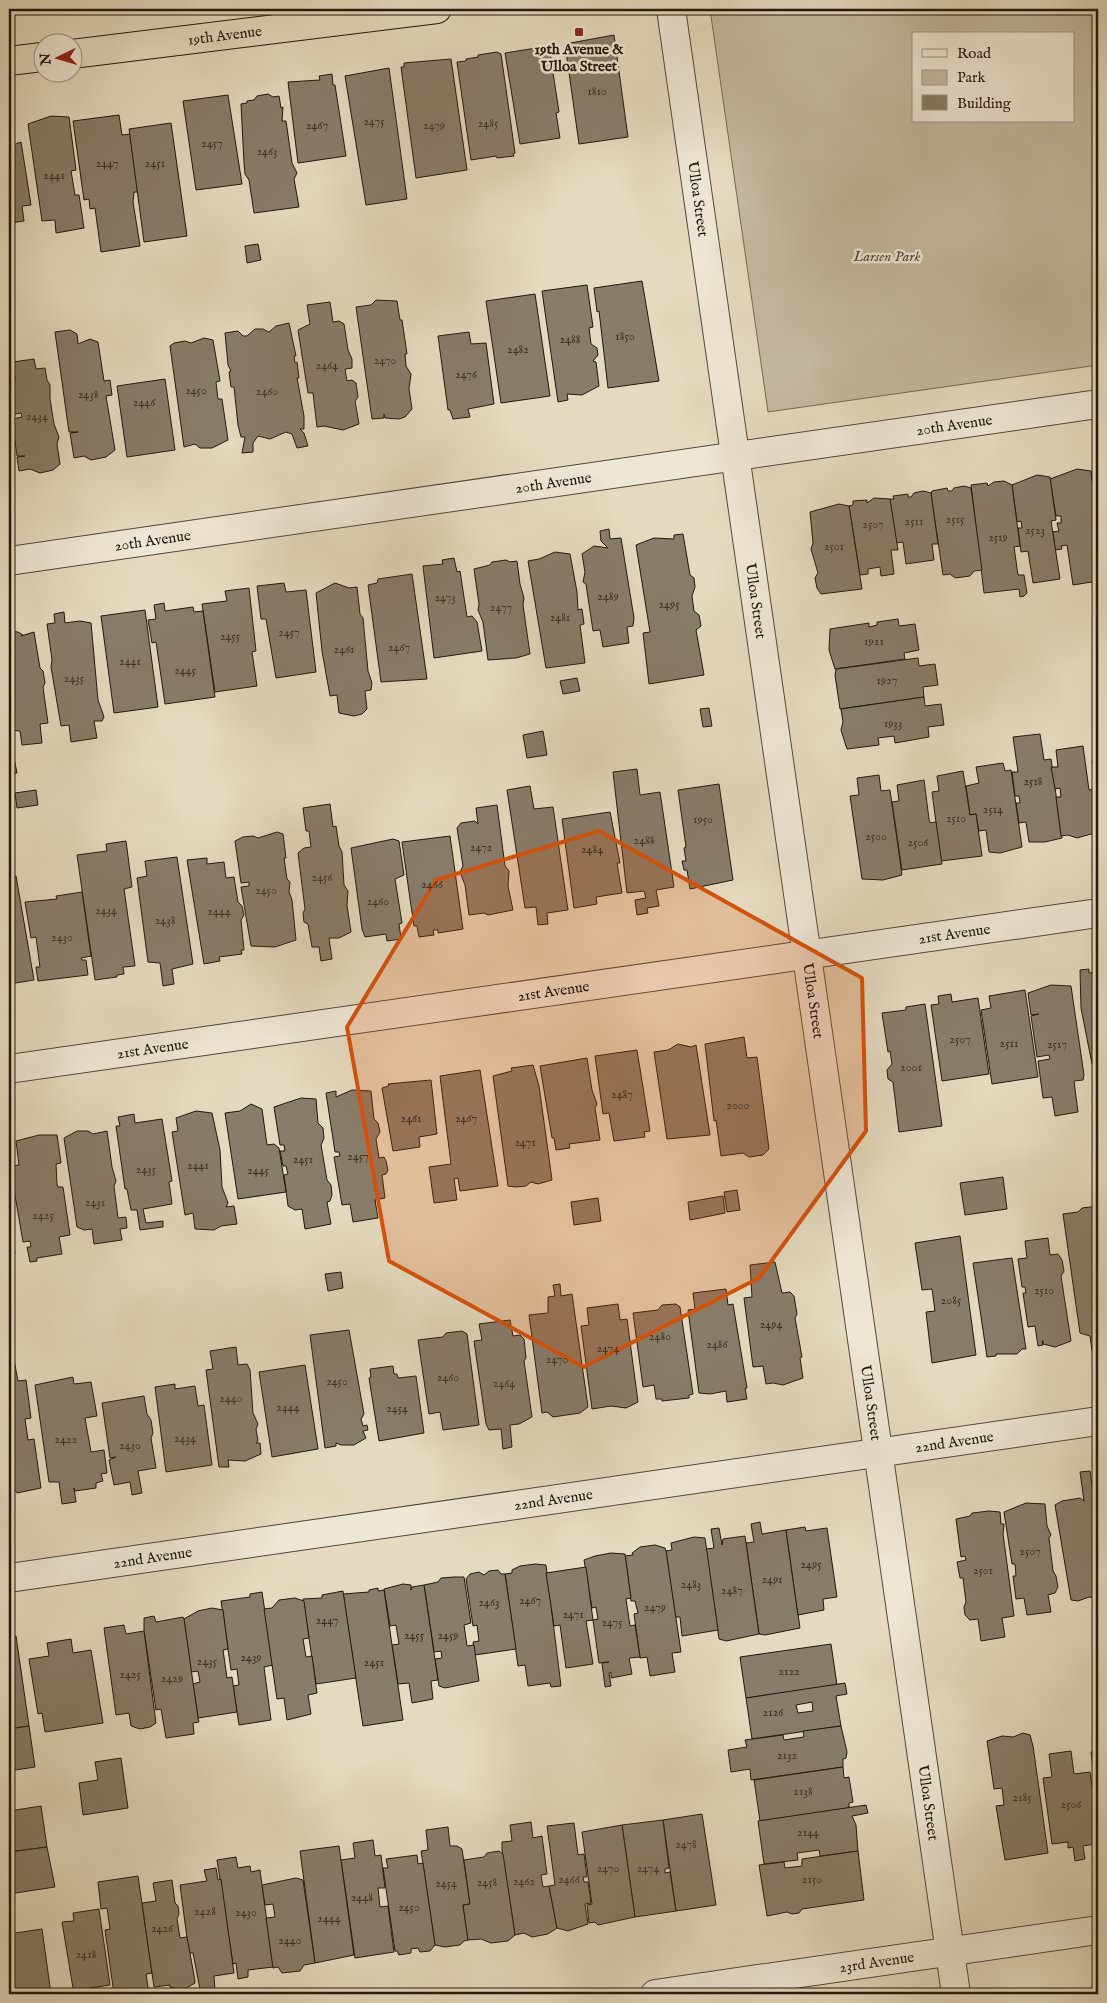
<svg xmlns="http://www.w3.org/2000/svg" width="1107" height="2003" font-family="'IM FELL English',serif">
	<style>
		.green { fill: #c4b9a1; stroke: #746857; fill-rule: evenodd }
		.building { fill: #887c6a; stroke: #23170d; fill-rule: evenodd }
		.lines { fill: none; stroke-linecap: round; stroke-linejoin: round }
		.street-casing { stroke: #54483a; stroke-width: 30 }
		.highway-casing { stroke: #23170d; stroke-width: 30 }
		.street { stroke: #eee7d5; stroke-width: 28 }
		.highway { stroke: #e5dabf; stroke-width: 28 }
		.marked { fill: #d4520c; fill-opacity: 0.2; stroke: #d4520c; stroke-width: 4; stroke-linejoin: round }
		.poi-dot { fill: #8f2418; stroke: #eee7d5; stroke-width: 2 }
		.labels { text-anchor: middle; dominant-baseline: central; stroke-width: 5; stroke-linejoin: round; paint-order: stroke }
		.number-label { font-size: 12px; fill: #3c3024 }
		.street-label { font-size: 15px; fill: #23170d; stroke: #eee7d5 }
		.poi-label { font-size: 15px; font-weight: bold; fill: #23170d; stroke: #eee7d5 }
		.park-label { font-size: 15px; font-style: italic; fill: #534839; stroke: #eee7d5 }
	</style>
	<rect width="100%" height="100%" fill="#e5dabf"/>
	<filter id="stains"><feTurbulence type="fractalNoise" baseFrequency=".004" numOctaves="4"/><feColorMatrix values="0 0 0 0 .2 0 0 0 0 .09 0 0 0 0 .02 0 0 0 .5 -.17"/></filter>
	<radialGradient id="worn" r=".72"><stop offset=".6" stop-color="#630" stop-opacity="0"/><stop offset="1" stop-color="#630" stop-opacity=".3"/></radialGradient>
	<path class="green" d="M710,9H1098V365L768,412ZM913,34H1073V121H913Z"/>
	<g class="building">
		<path d="M614,35L628,137L579,144L565,44Z"/>
		<path d="M549,46L559,112L556,113L560,138L520,144L505,53Z"/>
		<path d="M497,52L501,54L515,153L513,154L514,156L497,158L496,156L471,160L457,62L466,61V59L478,57V55Z"/>
		<path d="M451,59L467,170L416,178L401,67H404V63Z"/>
		<path d="M389,68L407,199L366,205L345,76Z"/>
		<path d="M332,74L333,85H335L346,156L298,163L288,82L320,80L319,76Z"/>
		<path d="M268,94L273,97L279,96L281,108L283,107L282,121H286L292,163L297,173L294,179L299,207L254,213L249,180L245,174L244,163L241,104L247,103V101L254,100L257,96Z"/>
		<path d="M228,95L242,184L196,190L183,101Z"/>
		<path d="M119,115L122,135L130,134L138,192H134L133,202L140,246L101,252L95,208L90,209L89,199L84,200L73,121Z"/>
		<path d="M51,116L69,117L76,170L71,171L75,195H79L84,228L56,233L55,220L42,221L28,124Z"/>
		<path d="M171,123L187,236L144,242L129,129Z"/>
		<path d="M12,127L13,145L21,142L31,205L22,206L24,221L9,223V128Z"/>
		<path d="M258,244L261,260L247,263L245,246Z"/>
		<path d="M642,281L659,381L608,388L599,311L597,312L594,288Z"/>
		<path d="M587,285L593,327L589,328L591,344L597,348L598,355L593,361L596,362L599,386L582,395L567,394L568,400L558,402L542,291Z"/>
		<path d="M535,294L550,396L501,403L486,301Z"/>
		<path d="M376,300L397,301L400,320H402L407,354H405L406,366L411,374L409,389L412,409L405,417L399,419L385,418L384,414V418L372,419L356,307L371,305Z"/>
		<path d="M330,302L333,322L339,321L344,324L348,350L352,359V368L345,369L347,381L352,380L356,383L358,397L355,401L359,424L343,430L324,426L317,427L313,393H308L298,330L310,324L307,305Z"/>
		<path d="M289,323L296,356H294L295,363L297,362L299,378H297L304,416V429H300L304,433L308,446L297,448L292,434L286,432L270,439L258,436L253,443V452L242,453L245,437H241L238,425L234,387H231L229,372L231,371L228,365L225,333L238,331L243,336H247L255,329H263L269,332L276,326Z"/>
		<path d="M70,330L77,334L78,344L90,339L98,342L104,381L110,380L112,395L106,396L115,450L106,457L91,460L84,456L74,458L70,433L78,432H69L55,332Z"/>
		<path d="M469,332L471,344L486,343L494,404L468,409L470,417L453,419L450,410H448L438,336Z"/>
		<path d="M204,338L213,340L220,381L216,382L218,399H222L228,440L212,448H200L195,444L184,447L170,346L174,343L185,341L191,343Z"/>
		<path d="M34,359L36,369L45,368L47,380L50,385V399L54,424L59,437L57,444L60,464L53,470L40,473L30,469L19,471L17,457L25,456H17L12,419L22,417L21,413L11,415L9,398V380L15,379L13,362Z"/>
		<path d="M165,379L175,450L127,457L117,386Z"/>
		<path d="M9,441L13,472L9,473Z"/>
		<path d="M1077,469L1091,471L1098,520V581L1073,585L1067,545L1061,546L1062,549L1055,550L1053,532L1059,531L1057,523H1061V516H1056L1050,479Z"/>
		<path d="M1098,472V520L1091,473Z"/>
		<path d="M1037,475L1050,477L1056,520L1051,521L1060,579L1033,583L1028,551L1021,552L1018,528H1022L1021,521L1017,522L1012,485Z"/>
		<path d="M1004,481L1012,485L1020,546L1014,547L1018,575H1024L1027,593L1024,596L1020,597L1019,589L984,593L971,485L987,483L988,486L994,482Z"/>
		<path d="M964,486L971,488L982,570L974,571L970,576L955,578L950,574L943,575L931,494L932,491L947,488L948,491H952L954,488Z"/>
		<path d="M923,491L931,493L938,544H932L934,560L906,564L903,542L896,543L890,499H894L893,496L908,494V497H911L914,493Z"/>
		<path d="M874,498L890,499L898,550H891L894,574L881,576L880,567L868,569V574L860,575L849,506L853,505V501L867,500V503Z"/>
		<path d="M839,504L849,506L862,589L821,594L817,588L815,578L818,573L811,549L813,543L810,512Z"/>
		<path d="M609,529L610,539L621,538L634,618L633,626L627,627L629,643L603,647L600,630L593,631L586,584L583,582L585,572L582,554L594,546L608,548L601,541L600,531Z"/>
		<path d="M683,534L690,575L694,578L695,587L692,596L694,611L699,615L701,626L696,630L704,675L649,684L643,633L650,632L636,545L654,538L674,539V535Z"/>
		<path d="M555,552L570,554L577,592L578,610L582,609L584,624L580,625L585,663L546,668L528,561L539,559Z"/>
		<path d="M454,558L457,572L460,571L467,617L472,616L477,622L482,651L434,658L423,566L443,564L442,560Z"/>
		<path d="M506,560L510,562L517,561L520,584L524,598L523,605L530,654L516,658L488,660L483,622L478,610L479,604L474,569L490,565L492,562Z"/>
		<path d="M412,574L427,679L381,682L368,585L377,583L378,579Z"/>
		<path d="M284,583L286,592L306,590L316,672L276,678L266,619H261L257,586Z"/>
		<path d="M335,583L349,588L357,587L360,614L363,618L368,671L372,683L371,690L365,691L367,709L362,714L354,716L339,713L337,695L330,696L322,651L316,593Z"/>
		<path d="M249,588L256,651L252,652L257,686L215,692L202,604L227,601L225,591Z"/>
		<path d="M164,603L165,611L193,607L194,612L203,611L215,697L165,704L156,642L152,643L148,620L156,619L154,605Z"/>
		<path d="M145,610L158,707L114,713L101,616Z"/>
		<path d="M64,612L65,623L80,621L91,623L98,700L104,717L102,721H94L97,738L71,742L69,725L61,726L51,667L52,660L47,624L55,623L54,614Z"/>
		<path d="M898,619L899,626L915,624L919,650L904,653L905,659L835,669L829,650L830,629L869,623V627L877,625V622Z"/>
		<path d="M9,631L18,632L23,635L21,636L34,632L40,668L43,671L45,683L43,687L48,723L40,724L42,743L22,745L20,731L9,730Z"/>
		<path d="M918,658L919,666L935,664L938,685L923,687L924,697L840,709L835,675L836,669Z"/>
		<path d="M577,678L580,691L563,694L560,681Z"/>
		<path d="M924,697L925,706L941,704L944,725L928,727L929,737L895,743L894,736L878,738L879,745L847,749L841,730L843,722L841,709Z"/>
		<path d="M709,708L712,726L703,727L700,709Z"/>
		<path d="M543,731L547,755L527,758L523,735Z"/>
		<path d="M1040,734L1044,760L1051,759L1062,838L1045,842H1029L1026,822L1019,823L1016,803H1020L1019,796H1015L1012,772H1018L1013,737Z"/>
		<path d="M1083,746L1089,790L1096,789L1098,832L1077,838L1068,835L1061,836L1056,797H1061L1060,788L1055,789L1051,767H1058L1056,750Z"/>
		<path d="M13,753L17,773L9,774V754Z"/>
		<path d="M1092,761H1098V785H1096Z"/>
		<path d="M1003,763L1005,771L1011,770L1022,847L1000,853L989,852L986,830L979,831L976,814L970,815L966,786L979,783L976,767Z"/>
		<path d="M637,769L640,795L660,792L674,887L656,890L659,906L647,908L648,913L637,915L635,900L646,898L644,891L627,893L613,772Z"/>
		<path d="M963,771L970,815L976,814L982,856L941,861L932,792L939,791L937,776Z"/>
		<path d="M879,775L881,791L890,790L902,875L883,880L862,879L850,796L859,795L857,778Z"/>
		<path d="M924,780L929,819L930,823L936,822L942,864L902,870L892,802L899,801L897,785Z"/>
		<path d="M719,784L733,880L690,889L687,870H684L682,861H686L684,848L686,847L678,790Z"/>
		<path d="M530,786L534,809L553,807L568,910L547,913L548,924L538,925L536,907L525,908L507,790Z"/>
		<path d="M36,790L38,805L17,808L15,793Z"/>
		<path d="M330,804L333,827L336,826L339,846L342,852L344,885L348,891L347,905L351,932L339,938H329L332,959L321,961L319,947H312L308,924L304,922L303,913L305,909L298,853L304,848L311,847L309,831H306L303,808Z"/>
		<path d="M497,805L505,866L509,871L508,886L513,910L488,915L484,913L469,915L465,885L460,872L463,866L457,828L461,823L475,821L478,824L476,808Z"/>
		<path d="M610,812L620,863H617L622,893L596,897L597,904L574,908L562,819Z"/>
		<path d="M277,832L283,834L286,858H284L287,879L290,882L289,892L292,900L296,940L275,947L251,946L241,887L249,886V882L241,883L235,841L243,837L253,836L258,838Z"/>
		<path d="M450,836L463,929L438,933V930H433L434,935L419,937L417,926H414L410,899L402,842Z"/>
		<path d="M393,839L399,841L404,875L395,879L402,923L399,924L401,939L387,941L386,934L365,937L362,929L351,848Z"/>
		<path d="M126,841L132,887L124,889L135,966L123,967L124,974L117,975V977L95,980L77,855L107,851L106,844Z"/>
		<path d="M177,857L193,964L172,969L174,984L163,986L160,963L148,962L137,878L147,876L145,861Z"/>
		<path d="M207,858V864L224,862L226,878L234,877L238,902L242,906L244,915L241,920L244,950H241L242,954L219,957L220,961L204,964L187,860Z"/>
		<path d="M16,876L34,980L9,984V877Z"/>
		<path d="M82,892L91,956L81,958L82,960H86L88,975L38,981L36,967H40L36,937L31,938L25,902L57,899L56,896Z"/>
		<path d="M1089,969V973L1098,972V1069L1097,1063L1092,1064L1081,1008L1080,970Z"/>
		<path d="M1051,985L1071,986L1084,1075L1083,1080L1074,1081L1078,1112L1055,1116L1052,1097L1043,1098L1038,1061L1050,1059L1049,1055L1037,1057L1031,1016L1039,1014L1031,1015L1028,993Z"/>
		<path d="M1025,990L1038,1077L992,1084L981,1010L991,1008L989,996Z"/>
		<path d="M951,994L952,1002L978,998L989,1074L942,1081L931,1005L939,1004L938,996Z"/>
		<path d="M925,1004L942,1126L899,1132L893,1082L888,1079L887,1070L892,1064L890,1051L888,1052L882,1013L906,1010V1007Z"/>
		<path d="M744,1037L747,1058L757,1057L769,1149L763,1155L749,1157L743,1153L721,1156L716,1120L714,1121L705,1044Z"/>
		<path d="M678,1044L691,1047L696,1045L710,1135L667,1139L654,1052L668,1050Z"/>
		<path d="M637,1050L650,1131L644,1132L645,1137L614,1141L609,1113L603,1114L595,1056Z"/>
		<path d="M587,1058L592,1090L597,1104L595,1108L600,1140L569,1144L570,1148L556,1150L554,1138H552L540,1066Z"/>
		<path d="M533,1065L539,1086L552,1180L538,1184L531,1182L526,1186L516,1187L508,1186L493,1076L512,1071L511,1068Z"/>
		<path d="M480,1070L498,1186L460,1191L458,1178L454,1179L457,1200L434,1203L429,1167L451,1164L440,1076Z"/>
		<path d="M431,1080L437,1134L419,1137L420,1147L393,1151L382,1088L389,1086L388,1084Z"/>
		<path d="M352,1090L371,1091L374,1119L378,1123L380,1132L376,1139L379,1158L384,1157L386,1161L388,1170L386,1174L382,1175L385,1198L375,1200L378,1218L353,1222L350,1204L342,1205L334,1157L340,1156L339,1152H335L326,1093L336,1091V1097Z"/>
		<path d="M301,1098L316,1099L318,1123L323,1128L324,1138L321,1145L327,1180L331,1185L332,1195L330,1201L327,1202L331,1224L305,1229L302,1209L295,1210L288,1206L284,1175L288,1174L286,1166H283L280,1151H285L284,1145H280L274,1107Z"/>
		<path d="M251,1104L262,1109L267,1145L274,1144L279,1148L286,1192L238,1199L225,1113L240,1111Z"/>
		<path d="M196,1111L212,1113L220,1150L222,1187L228,1203L226,1207L234,1206L237,1224L221,1226L214,1230L195,1229L193,1213L185,1215L172,1132L178,1131L176,1118Z"/>
		<path d="M134,1114L135,1123L162,1119L172,1181L169,1182L172,1204L143,1209L146,1223L163,1221V1227L140,1230L137,1210H131L127,1189H125L116,1126H120L118,1117Z"/>
		<path d="M77,1131H88L93,1134L107,1131L112,1167L116,1181L114,1186L118,1218L126,1217L127,1228L120,1229L122,1240L94,1244L92,1229L84,1230L77,1227L64,1138Z"/>
		<path d="M39,1135H57L61,1163L56,1164L57,1184L58,1187H63L70,1235L59,1237L62,1254L37,1258V1261L30,1262L27,1247H31L30,1241L23,1242L10,1166L19,1165L16,1141Z"/>
		<path d="M1003,1177L1007,1209L965,1215L960,1183Z"/>
		<path d="M737,1190L740,1210L727,1212L724,1192Z"/>
		<path d="M723,1196L725,1213L690,1220L688,1202Z"/>
		<path d="M598,1198L601,1221L574,1225L571,1202Z"/>
		<path d="M1098,1206V1350L1092,1351L1090,1336L1080,1333L1063,1214L1078,1212L1082,1208Z"/>
		<path d="M9,1214L15,1254L9,1255Z"/>
		<path d="M960,1236L976,1355L932,1363L926,1312L935,1311L932,1289L922,1290L915,1243Z"/>
		<path d="M1048,1238L1050,1255L1058,1254L1062,1260L1064,1271L1061,1276L1071,1341L1055,1347L1043,1344V1341H1042L1043,1345L1038,1346L1035,1326L1028,1327L1023,1293H1026L1025,1287H1022L1018,1259L1027,1258L1025,1241Z"/>
		<path d="M1012,1258L1026,1349H1022L1017,1354H996V1356L987,1357L973,1263Z"/>
		<path d="M775,1262L782,1293L790,1292L794,1296L797,1314L795,1318L802,1357L800,1358L803,1378L783,1385L773,1383L766,1384L763,1366L753,1367L744,1298L752,1297L750,1265Z"/>
		<path d="M341,1272L343,1288L328,1291L325,1274Z"/>
		<path d="M560,1284L561,1296L572,1294L588,1407L580,1413L553,1417L547,1412L542,1413L529,1315L548,1313V1297L555,1296L553,1285Z"/>
		<path d="M726,1289L728,1305L733,1304L747,1388H745L747,1399L727,1402L726,1391L710,1394L699,1393L688,1310L695,1309L693,1293Z"/>
		<path d="M618,1304L620,1320L627,1319L638,1402L626,1408L611,1406L592,1409L581,1326L589,1325L587,1308Z"/>
		<path d="M676,1304L680,1307L693,1394L689,1395V1398L662,1401V1399H656L654,1385L643,1387L633,1313L658,1310L662,1305Z"/>
		<path d="M510,1320L513,1336L520,1335L524,1339L526,1358L524,1361L532,1417L519,1424L510,1425L512,1447L503,1449L501,1429L489,1430L486,1424L474,1341L482,1340L479,1324Z"/>
		<path d="M349,1330L364,1414L361,1419L363,1426L367,1425L368,1430L363,1431L366,1438L354,1445H341L336,1443V1446L325,1448L310,1335Z"/>
		<path d="M462,1331L467,1334L479,1425L443,1430L440,1412L429,1414L418,1340L443,1337L446,1333Z"/>
		<path d="M236,1347L238,1365L247,1364L250,1370L253,1413L258,1424L256,1429L258,1441L256,1443H260L261,1454L245,1461L228,1460L229,1467H219L206,1370L213,1369L210,1351Z"/>
		<path d="M14,1360L18,1381L26,1380L31,1418L25,1419L28,1440L34,1439L41,1488L17,1493L16,1491H9V1361Z"/>
		<path d="M305,1365L318,1449L272,1457L259,1372Z"/>
		<path d="M393,1366L394,1374H397L398,1378L416,1376L424,1433L379,1441L369,1378L371,1377L370,1369Z"/>
		<path d="M73,1377L74,1384L91,1382L97,1416L85,1418L91,1452L104,1450L107,1473L101,1474L103,1481L96,1483V1488L75,1491L74,1488L76,1502L62,1504L59,1482H49L35,1385Z"/>
		<path d="M175,1384V1389L195,1386L198,1406L204,1405L212,1465L166,1472L155,1387Z"/>
		<path d="M144,1396L147,1414L151,1420L153,1433L151,1438L156,1468L138,1471L142,1493L132,1495L130,1482L114,1485L109,1460L116,1457L110,1458L102,1403Z"/>
		<path d="M1090,1471L1094,1499L1097,1498L1098,1503V1598L1089,1597L1078,1601L1071,1600L1055,1505L1062,1501L1080,1498L1084,1501L1080,1472Z"/>
		<path d="M1026,1503L1045,1504L1047,1526L1051,1535L1049,1538L1053,1571L1056,1576L1058,1587L1055,1593L1048,1595L1051,1612L1027,1615L1024,1598L1016,1599L1013,1576H1016L1015,1564H1012L1004,1512Z"/>
		<path d="M989,1511L1000,1512L1001,1524H1004L1003,1534L1014,1616L1002,1618L1005,1637L981,1641L978,1619L970,1620L965,1615L964,1607L966,1602L963,1578H960L957,1562L966,1560L965,1556L961,1557L956,1519L970,1516L972,1513Z"/>
		<path d="M760,1522L762,1534L786,1530L800,1628L765,1635L759,1634L746,1543L754,1542L751,1524Z"/>
		<path d="M805,1527L806,1531L827,1528L837,1597L823,1599L824,1610L798,1615L786,1530Z"/>
		<path d="M719,1528L722,1545L723,1539L745,1536L759,1634L726,1641L719,1639L706,1549L714,1548L711,1529Z"/>
		<path d="M694,1537L705,1538L718,1630L682,1636L680,1617H675L666,1551L672,1550L671,1543Z"/>
		<path d="M655,1545L665,1548L666,1551L681,1652L672,1653L675,1672L650,1676L647,1657L640,1658L634,1614L638,1613L635,1601H631L625,1556L633,1555L632,1553L640,1547Z"/>
		<path d="M611,1553L625,1554L631,1598L626,1599L630,1626L635,1625L640,1657L629,1658L632,1674L611,1678V1672L609,1673L611,1686L605,1687L602,1663L609,1662L599,1663L593,1620L598,1619L596,1607L592,1608L584,1560L595,1556Z"/>
		<path d="M535,1564L546,1565L561,1686L551,1687L550,1683L528,1686L525,1665L518,1666L505,1574L512,1573V1570L520,1566Z"/>
		<path d="M586,1567L593,1620L586,1621L593,1664L566,1668L560,1625L554,1626L546,1573Z"/>
		<path d="M498,1570L501,1574H505L516,1649L475,1655L473,1642L479,1641L477,1625L473,1626L466,1579L470,1574L479,1572L484,1575L489,1571Z"/>
		<path d="M454,1577H464L471,1623L464,1625L467,1646L474,1645L479,1681L445,1688L439,1686L435,1659L442,1658L441,1651L434,1652L424,1585L438,1582L441,1578Z"/>
		<path d="M403,1584L411,1585V1590L412,1587L424,1585L438,1680L431,1681L433,1699L412,1703L409,1683L398,1684L392,1645L399,1644L396,1625L390,1626L384,1589Z"/>
		<path d="M378,1588V1591L384,1590L403,1720L363,1726L343,1594L369,1592V1590Z"/>
		<path d="M343,1591L356,1678L316,1684L303,1599L322,1598V1595Z"/>
		<path d="M262,1592L273,1665L264,1667L271,1720L239,1725L233,1686L239,1685L237,1669L231,1670L221,1601L250,1597V1594Z"/>
		<path d="M295,1598L304,1601L309,1638L303,1639L306,1657L312,1656L317,1693L308,1695L311,1714L287,1720L284,1698L277,1699L264,1609L272,1608L279,1600Z"/>
		<path d="M212,1608L223,1610L228,1649L223,1650L227,1678L232,1677L237,1712L198,1718L193,1684L200,1682L198,1671L191,1672L184,1619L198,1611Z"/>
		<path d="M154,1616L156,1622L183,1617L184,1619L198,1718L199,1722L193,1723L194,1734L166,1738L161,1709L156,1710L144,1630V1618Z"/>
		<path d="M124,1625L126,1634L144,1631L156,1723L150,1727L140,1729L131,1726L129,1713L116,1715L104,1628Z"/>
		<path d="M16,1636L29,1726L9,1729V1637Z"/>
		<path d="M71,1639L73,1653L91,1650L103,1723L45,1732L42,1713L38,1714L29,1659L49,1656L47,1643Z"/>
		<path d="M831,1644L837,1685L746,1698L740,1657Z"/>
		<path d="M845,1683L847,1694L836,1696L841,1726L752,1739L746,1698ZM812,1702L813,1711L798,1713L796,1705Z"/>
		<path d="M29,1726L35,1767L9,1771V1729Z"/>
		<path d="M841,1726L847,1752L846,1758L843,1759V1767L751,1780L750,1769L731,1772L728,1750L747,1747L745,1740L783,1735L784,1740L804,1737L803,1731Z"/>
		<path d="M1023,1733L1030,1735L1033,1746L1048,1853L1005,1860L996,1806L1004,1805L1002,1788L994,1789L987,1741L1002,1736L1013,1737Z"/>
		<path d="M1098,1750V1807L1091,1752Z"/>
		<path d="M1071,1751L1074,1774L1090,1772L1098,1830L1096,1844L1083,1846L1085,1859L1075,1861L1073,1847L1068,1848V1842L1052,1844L1043,1778L1052,1777L1049,1754Z"/>
		<path d="M121,1758L128,1808L83,1815L79,1783L98,1780L95,1762Z"/>
		<path d="M843,1767L844,1778L849,1777L853,1802L849,1803V1808L760,1821L754,1780Z"/>
		<path d="M866,1805L868,1813L852,1816L856,1825L858,1851L820,1856L819,1850L797,1853L798,1860L764,1864L758,1821Z"/>
		<path d="M41,1806L47,1847L9,1852V1811Z"/>
		<path d="M702,1814L716,1905L676,1911L663,1820Z"/>
		<path d="M663,1820L669,1868L665,1869V1873L670,1872L676,1911L635,1917L622,1825Z"/>
		<path d="M531,1822L533,1838L542,1836L547,1874L541,1875L543,1887L549,1886L557,1928L548,1934L532,1937L524,1933L515,1935L502,1850V1842L512,1841L510,1825Z"/>
		<path d="M574,1823L578,1855L584,1854L587,1877H583L584,1882H588L591,1903L585,1904L588,1924L568,1931L557,1928L549,1886L555,1885L547,1826Z"/>
		<path d="M622,1825L635,1917L598,1925L595,1922L589,1923L587,1905L592,1904L582,1832Z"/>
		<path d="M448,1827L450,1846H457L462,1849L470,1904L463,1905L468,1940L464,1941L460,1945L445,1947L435,1945L421,1851L428,1850L426,1830Z"/>
		<path d="M373,1840L375,1856L381,1855L385,1888H378L380,1907L388,1906L394,1952L355,1958L341,1860L355,1858L353,1843Z"/>
		<path d="M339,1846L354,1955L315,1963L300,1851Z"/>
		<path d="M47,1847L55,1887L9,1894V1852Z"/>
		<path d="M499,1851L503,1854L515,1935L508,1941L491,1943L481,1939L468,1940L463,1905L470,1904L464,1860L484,1857L487,1853Z"/>
		<path d="M858,1851L864,1900L802,1909L799,1913L792,1914L787,1912L767,1916L759,1865L784,1862L785,1868L802,1866V1859Z"/>
		<path d="M417,1855L418,1864L423,1863L435,1945L430,1951L420,1952L418,1948L411,1949V1953L399,1955L397,1951H395L383,1868H388L386,1859Z"/>
		<path d="M236,1857L238,1868L250,1866L251,1872L260,1870L273,1967L248,1970V1977L238,1979L236,1963L233,1964L217,1860Z"/>
		<path d="M216,1868L218,1880L221,1879L234,1973L214,1976L215,1992L201,1994L193,1953H189L180,1885L207,1881L204,1870Z"/>
		<path d="M138,1876L152,1973L146,1974L149,1994H114L105,1930L110,1929L107,1908L101,1909L98,1882Z"/>
		<path d="M296,1878L303,1880L315,1963L304,1965L300,1971L282,1973L278,1967L273,1968L266,1918L275,1917L273,1904L265,1905L262,1885Z"/>
		<path d="M172,1880L175,1903L178,1906L179,1914L177,1919L180,1938L187,1937L195,1981V1983L183,1990L170,1987V1985L154,1987L142,1903L156,1901L153,1883Z"/>
		<path d="M99,1909L110,1985L90,1988V1994H74L62,1922L74,1921L73,1913Z"/>
		<path d="M42,1929L51,1994H9V1934Z"/>
	</g>
	<g class="lines">
		<g class="street-casing">
			<g id="street">
				<path id="s1" d="M671,9L956,1994"/>
				<path id="s2" d="M9,561L1098,404"/>
				<path id="s3" d="M9,1069L1098,913"/>
				<path id="s4" d="M9,1578L1098,1421"/>
				<path id="s5" d="M655,1994L1098,1930"/>
			</g>
		</g>
		<g class="highway-casing">
			<g id="highway">
				<path id="s6" d="M72,54L437,9"/>
				<path d="M9,61L42,57"/>
			</g>
		</g>
		<use href="#street" class="street"/>
		<use href="#highway" class="highway"/>
	</g>
	<path class="marked" d="M599,831L862,978L866,1131L759,1278L584,1367L389,1261L347,1027L436,880Z"/>
	<rect class="poi-dot" x="574" y="27" width="10" height="10" rx="2.5"/>
	<g class="labels">
		<g class="number-label">
			<text x="597" y="91">1810</text>
			<text x="374" y="121">2475</text>
			<text x="488" y="123">2485</text>
			<text x="317" y="125">2467</text>
			<text x="434" y="125">2479</text>
			<text x="212" y="143">2457</text>
			<text x="267" y="151">2463</text>
			<text x="107" y="163">2447</text>
			<text x="155" y="163">2451</text>
			<text x="54" y="175">2441</text>
			<text x="625" y="336">1850</text>
			<text x="570" y="339">2488</text>
			<text x="518" y="349">2482</text>
			<text x="385" y="360">2470</text>
			<text x="327" y="365">2464</text>
			<text x="466" y="374">2476</text>
			<text x="196" y="390">2450</text>
			<text x="267" y="391">2460</text>
			<text x="88" y="394">2438</text>
			<text x="144" y="402">2446</text>
			<text x="37" y="416">2434</text>
			<text x="955" y="519">2515</text>
			<text x="914" y="521">2511</text>
			<text x="873" y="524">2507</text>
			<text x="1035" y="530">2523</text>
			<text x="998" y="537">2519</text>
			<text x="834" y="546">2501</text>
			<text x="608" y="596">2489</text>
			<text x="445" y="597">2473</text>
			<text x="669" y="604">2495</text>
			<text x="501" y="607">2477</text>
			<text x="560" y="617">2481</text>
			<text x="289" y="632">2457</text>
			<text x="230" y="636">2455</text>
			<text x="874" y="641">1921</text>
			<text x="399" y="647">2467</text>
			<text x="344" y="649">2461</text>
			<text x="130" y="661">2441</text>
			<text x="185" y="670">2445</text>
			<text x="74" y="678">2435</text>
			<text x="887" y="680">1927</text>
			<text x="893" y="723">1933</text>
			<text x="1033" y="781">2518</text>
			<text x="993" y="809">2514</text>
			<text x="956" y="818">2510</text>
			<text x="703" y="819">1950</text>
			<text x="876" y="836">2500</text>
			<text x="644" y="840">2488</text>
			<text x="918" y="842">2506</text>
			<text x="481" y="847">2472</text>
			<text x="592" y="849">2484</text>
			<text x="322" y="877">2456</text>
			<text x="432" y="884">2466</text>
			<text x="266" y="890">2450</text>
			<text x="378" y="901">2460</text>
			<text x="106" y="910">2434</text>
			<text x="219" y="911">2444</text>
			<text x="165" y="920">2438</text>
			<text x="62" y="937">2430</text>
			<text x="960" y="1039">2507</text>
			<text x="1009" y="1043">2511</text>
			<text x="1057" y="1044">2517</text>
			<text x="911" y="1067">2001</text>
			<text x="622" y="1094">2487</text>
			<text x="738" y="1105">2000</text>
			<text x="411" y="1118">2461</text>
			<text x="466" y="1118">2467</text>
			<text x="525" y="1142">2471</text>
			<text x="358" y="1156">2457</text>
			<text x="303" y="1159">2451</text>
			<text x="198" y="1165">2441</text>
			<text x="146" y="1169">2435</text>
			<text x="258" y="1170">2445</text>
			<text x="95" y="1202">2431</text>
			<text x="43" y="1215">2425</text>
			<text x="1044" y="1290">2510</text>
			<text x="951" y="1300">2085</text>
			<text x="771" y="1324">2494</text>
			<text x="660" y="1336">2480</text>
			<text x="717" y="1344">2486</text>
			<text x="608" y="1348">2474</text>
			<text x="557" y="1359">2470</text>
			<text x="448" y="1377">2460</text>
			<text x="337" y="1381">2450</text>
			<text x="504" y="1383">2464</text>
			<text x="231" y="1398">2440</text>
			<text x="288" y="1407">2444</text>
			<text x="397" y="1408">2454</text>
			<text x="185" y="1438">2434</text>
			<text x="66" y="1439">2422</text>
			<text x="130" y="1445">2430</text>
			<text x="1030" y="1551">2507</text>
			<text x="811" y="1564">2495</text>
			<text x="983" y="1570">2501</text>
			<text x="772" y="1579">2491</text>
			<text x="691" y="1584">2483</text>
			<text x="732" y="1590">2487</text>
			<text x="530" y="1600">2467</text>
			<text x="489" y="1602">2463</text>
			<text x="655" y="1607">2479</text>
			<text x="573" y="1614">2471</text>
			<text x="327" y="1620">2447</text>
			<text x="612" y="1622">2475</text>
			<text x="414" y="1635">2455</text>
			<text x="448" y="1635">2459</text>
			<text x="251" y="1657">2439</text>
			<text x="207" y="1661">2435</text>
			<text x="374" y="1662">2451</text>
			<text x="789" y="1671">2122</text>
			<text x="130" y="1674">2425</text>
			<text x="172" y="1678">2429</text>
			<text x="773" y="1712">2126</text>
			<text x="787" y="1755">2132</text>
			<text x="803" y="1791">2138</text>
			<text x="1022" y="1797">2185</text>
			<text x="1071" y="1804">2506</text>
			<text x="808" y="1832">2144</text>
			<text x="686" y="1844">2478</text>
			<text x="608" y="1868">2470</text>
			<text x="648" y="1868">2474</text>
			<text x="569" y="1879">2466</text>
			<text x="812" y="1879">2150</text>
			<text x="524" y="1881">2462</text>
			<text x="487" y="1882">2458</text>
			<text x="446" y="1883">2454</text>
			<text x="362" y="1897">2448</text>
			<text x="409" y="1907">2450</text>
			<text x="205" y="1911">2428</text>
			<text x="246" y="1912">2430</text>
			<text x="329" y="1918">2444</text>
			<text x="162" y="1928">2426</text>
			<text x="290" y="1940">2440</text>
			<text x="86" y="1954">2418</text>
		</g>
		<g class="street-label">
			<text stroke="none"><textPath href="#s6" startOffset="154">19th Avenue</textPath></text>
			<text stroke="none"><textPath href="#s1" startOffset="192">Ulloa Street</textPath></text>
			<text stroke="none"><textPath href="#s2" startOffset="955">20th Avenue</textPath></text>
			<text stroke="none"><textPath href="#s2" startOffset="550">20th Avenue</textPath></text>
			<text stroke="none"><textPath href="#s2" startOffset="145">20th Avenue</textPath></text>
			<text stroke="none"><textPath href="#s1" startOffset="598">Ulloa Street</textPath></text>
			<text stroke="none"><textPath href="#s3" startOffset="955">21st Avenue</textPath></text>
			<text stroke="none"><textPath href="#s3" startOffset="550">21st Avenue</textPath></text>
			<text stroke="none"><textPath href="#s1" startOffset="1002">Ulloa Street</textPath></text>
			<text stroke="none"><textPath href="#s3" startOffset="145">21st Avenue</textPath></text>
			<text stroke="none"><textPath href="#s1" startOffset="1408">Ulloa Street</textPath></text>
			<text stroke="none"><textPath href="#s4" startOffset="955">22nd Avenue</textPath></text>
			<text stroke="none"><textPath href="#s4" startOffset="550">22nd Avenue</textPath></text>
			<text stroke="none"><textPath href="#s4" startOffset="145">22nd Avenue</textPath></text>
			<text stroke="none"><textPath href="#s1" startOffset="1812">Ulloa Street</textPath></text>
			<text stroke="none"><textPath href="#s5" startOffset="224">23rd Avenue</textPath></text>
		</g>
		<g class="poi-label">
			<text x="579" y="49">19th Avenue &amp;<tspan x="579" dy="17">Ulloa Street</tspan></text>
		</g>
		<g class="park-label">
			<text x="887" y="256">Larsen Park</text>
		</g>
	</g>
	<rect width="1107" height="2003" fill="none" stroke="#e5dabf" stroke-width="30"/>
	<rect x="10" y="10" width="1087" height="1983" fill="none" stroke="#23170d" stroke-width="2.5"/>
	<rect x="15" y="15" width="1077" height="1973" fill="none" stroke="#23170d"/>
	<rect x="912" y="32" width="162" height="90" fill="#eee7d5" stroke="#9d9485"/>
	<rect x="922" y="49" width="25" height="8" fill="#eee7d5" stroke="#9d9485"/>
	<text x="957" y="58" font-size="15" fill="#23170d">Road</text>
	<rect x="922" y="70" width="25" height="15" fill="#c4b9a1" stroke="#9d9485"/>
	<text x="957" y="82" font-size="15" fill="#23170d">Park</text>
	<rect x="922" y="95" width="25" height="15" fill="#887c6a" stroke="#9d9485"/>
	<text x="957" y="108" font-size="15" fill="#23170d">Building</text>
	<g transform="translate(58 58) rotate(265)"><circle r="24" fill="#eee7d5" stroke="#9d9485"/>
	<path d="M0-4L9 19L0 12L-9 19Z" fill="#8f2418"/>
	<text y="-8" font-size="14" font-weight="bold" text-anchor="middle" fill="#23170d">N</text>
	</g>
	<rect width="100%" height="100%" filter="url(#stains)"/>
	<rect width="100%" height="100%" fill="url(#worn)"/>
</svg>
